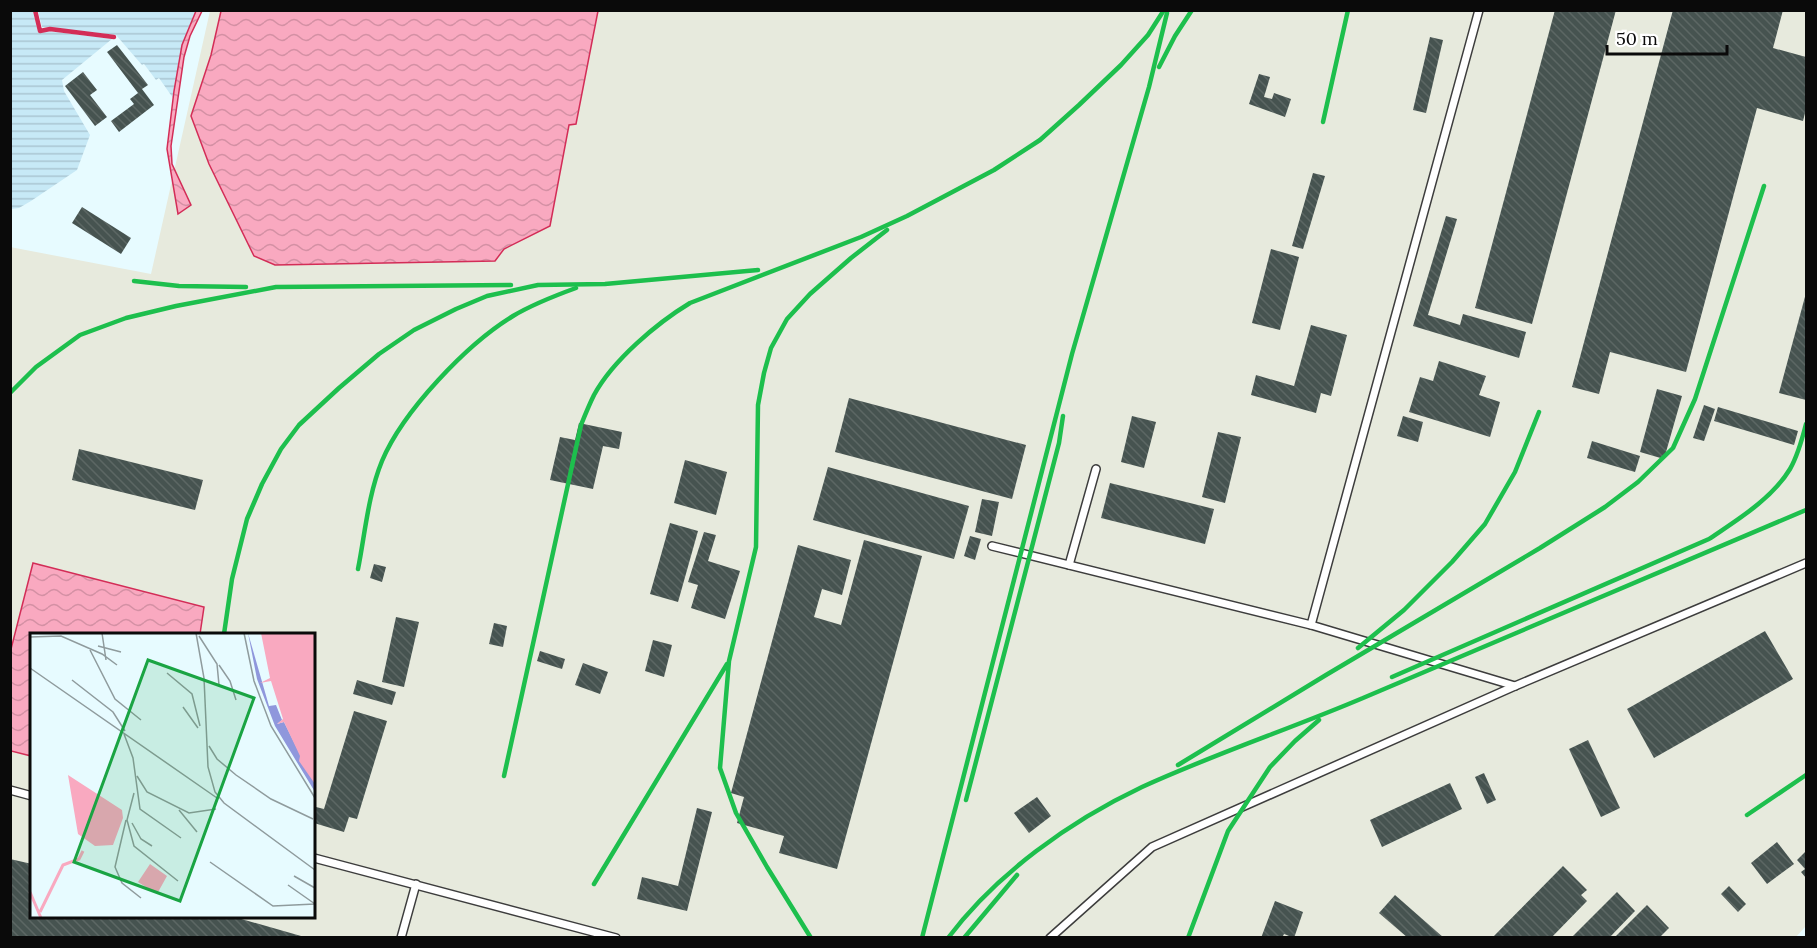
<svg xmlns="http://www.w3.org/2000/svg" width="1817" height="948" font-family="Lora,serif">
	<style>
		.industrial { fill: #e7eadd; fill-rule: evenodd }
		.farmland { fill: url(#farmland-rules) }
		.water { fill: url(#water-waves); stroke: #d32d57; stroke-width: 1.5 }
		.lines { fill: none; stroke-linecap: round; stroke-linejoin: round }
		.stream { stroke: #d32d57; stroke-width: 4.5 }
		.building { fill: url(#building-back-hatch) }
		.lane-casing { stroke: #3d3d3d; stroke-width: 10 }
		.lane { stroke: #fff; stroke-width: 7 }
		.rail { stroke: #1dbf4d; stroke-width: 4.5 }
		.inset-river { fill: none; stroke: #f9a9c0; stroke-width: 3 }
		.inset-road { fill: none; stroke: #8f9b9d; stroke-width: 1.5 }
		.view { fill: #1aa443; fill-opacity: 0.15; stroke: #1aa443; stroke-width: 3 }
		.inset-edge { fill: none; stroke: #0a0a0a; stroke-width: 3 }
	</style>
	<defs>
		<pattern id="farmland-rules" width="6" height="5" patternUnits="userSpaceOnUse" patternTransform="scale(1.5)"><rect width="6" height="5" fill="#c7e9f6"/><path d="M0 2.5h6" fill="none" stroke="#aac6d2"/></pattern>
		<pattern id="water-waves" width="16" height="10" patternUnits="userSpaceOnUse" patternTransform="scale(1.5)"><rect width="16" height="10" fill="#f9a9c0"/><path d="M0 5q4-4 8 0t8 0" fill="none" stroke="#d490a4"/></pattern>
		<pattern id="building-back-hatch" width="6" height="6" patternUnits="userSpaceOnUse" patternTransform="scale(1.5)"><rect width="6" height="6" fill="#465350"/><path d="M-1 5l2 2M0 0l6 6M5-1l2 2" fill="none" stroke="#5c6764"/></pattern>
	</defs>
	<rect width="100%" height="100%" fill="#e7fbff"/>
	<path class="industrial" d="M210,11H1806V926L1795,938L11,937L10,247L151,274ZM32,634H314V916H32Z"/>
	<g class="farmland">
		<path d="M11,10L33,11L38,32L50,31L112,39L62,80L64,91L90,135L77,170L31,201L19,208L11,209Z"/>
		<path d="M38,11H196L182,45L173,98L159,78L156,80L144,64L142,65L116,35L42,27Z"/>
	</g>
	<g class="water">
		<path d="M196,11H202L190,36L184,57L171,146L172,164L191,205L178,214L167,149L174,91L182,45Z"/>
		<path d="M221,11H598L576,124L569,125L550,226L504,249L495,261L275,265L254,256L209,164L191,116L211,55Z"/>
		<path d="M33,563L204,607L200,634H32L31,756L11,751V649Z"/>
	</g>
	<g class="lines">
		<path class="stream" d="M35,10L40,31L50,29L114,37"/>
	</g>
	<g class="building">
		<path d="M1555,10H1616L1532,324L1475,308Z"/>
		<path d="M1673,10H1783L1773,48L1806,57V109L1803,121L1757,108L1686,372L1610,352L1599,394L1572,387Z"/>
		<path d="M1430,37L1443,40L1426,113L1413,110Z"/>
		<path d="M117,45L148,85L142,89L154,105L119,132L111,121L134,104L130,99L138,93L107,52Z"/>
		<path d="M83,72L97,90L90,95L107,117L95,126L65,86Z"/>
		<path d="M1259,74L1270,77L1264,97L1272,99L1274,93L1291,99L1285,117L1249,104Z"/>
		<path d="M1313,173L1325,176L1303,249L1292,246Z"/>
		<path d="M82,207L131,238L121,254L72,223Z"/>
		<path d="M1446,216L1457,219L1428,315L1460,325L1463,314L1526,332L1519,358L1413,326Z"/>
		<path d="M1271,249L1299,257L1280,330L1252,323Z"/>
		<path d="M1806,293V400L1779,393Z"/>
		<path d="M1311,325L1347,335L1331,396L1321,393L1316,413L1251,395L1256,375L1294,386Z"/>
		<path d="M1439,361L1486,376L1479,395L1500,402L1490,437L1409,412L1420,377L1433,381Z"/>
		<path d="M1657,389L1682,396L1664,459L1640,452Z"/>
		<path d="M849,398L1026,445L1012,499L835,452Z"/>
		<path d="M1704,405L1715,409L1704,441L1693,438Z"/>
		<path d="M1718,407L1798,431L1794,445L1714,421Z"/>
		<path d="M1132,416L1156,422L1144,468L1121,462Z"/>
		<path d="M1403,416L1423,422L1418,442L1397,436Z"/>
		<path d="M579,423L622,432L619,449L603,446L593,489L550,480L560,437L575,440Z"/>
		<path d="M1218,432L1241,437L1225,503L1202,497Z"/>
		<path d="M1592,441L1640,456L1635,472L1587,458Z"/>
		<path d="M79,449L203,480L195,510L72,480Z"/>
		<path d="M685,460L727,472L716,515L674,503Z"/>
		<path d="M828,467L969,506L954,559L813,520Z"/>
		<path d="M1110,483L1214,509L1205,544L1101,518Z"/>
		<path d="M982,499L999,502L992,536L975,532Z"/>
		<path d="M670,523L698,531L678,602L650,594Z"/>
		<path d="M704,532L716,535L708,561L740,571L725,619L691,608L698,585L688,582Z"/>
		<path d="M970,536L981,539L975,560L964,556Z"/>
		<path d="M864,540L922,556L837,869L779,853L784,836L737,823L744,797L731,793L798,545L851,560L842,595L822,589L814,617L841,625Z"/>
		<path d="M374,564L386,567L382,582L370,578Z"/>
		<path d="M396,617L419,622L404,687L382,682Z"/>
		<path d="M494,623L507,626L503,647L489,644Z"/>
		<path d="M1765,631L1793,679L1654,758L1627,709Z"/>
		<path d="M653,640L672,645L664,677L645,671Z"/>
		<path d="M540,651L565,659L562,669L537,661Z"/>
		<path d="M583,663L608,672L600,694L575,685Z"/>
		<path d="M357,680L396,692L392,705L353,694Z"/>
		<path d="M354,711L387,721L357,819L349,817L344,832L314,823V815L316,807L324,809Z"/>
		<path d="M1588,740L1620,808L1601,817L1569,749Z"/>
		<path d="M1484,773L1496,800L1487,804L1475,777Z"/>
		<path d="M1450,783L1462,809L1382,847L1370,820Z"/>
		<path d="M1037,797L1051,816L1029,833L1014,813Z"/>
		<path d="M697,808L712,812L687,911L637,899L642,877L678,886Z"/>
		<path d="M1777,842L1794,864L1767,884L1751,863Z"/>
		<path d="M1806,851V878L1801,872L1805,869L1797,860Z"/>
		<path d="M10,859L32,864V916H231L308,938H10Z"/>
		<path d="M1563,866L1587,890L1581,895L1587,901L1551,938H1492Z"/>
		<path d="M1729,886L1746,904L1738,912L1721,894Z"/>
		<path d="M1617,892L1635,911L1609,938H1571Z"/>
		<path d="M1395,895L1444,938H1408L1379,913Z"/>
		<path d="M1275,901L1303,912L1294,938L1284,934L1282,938H1261Z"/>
		<path d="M1647,905L1669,928L1659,938H1614Z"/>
	</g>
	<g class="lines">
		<g class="lane-casing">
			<g id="lane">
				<path d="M1479,10L1311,625L1515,686"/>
				<path d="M992,546L1311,625"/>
				<path d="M1069,565L1096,469"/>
				<path d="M10,790L32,796"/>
				<path d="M314,858L616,938"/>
				<path d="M401,938L416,884"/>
				<path d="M1050,938L1152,847L1515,686L1806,563"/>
			</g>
		</g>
		<use href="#lane" class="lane"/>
		<g class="rail">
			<path d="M1159,67L1175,36L1192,10"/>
			<path d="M1323,122L1348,10"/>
			<path d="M134,281L179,286L246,287"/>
			<path d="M10,393L36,367L80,335L126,318L176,306L276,287L511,285"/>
			<path d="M358,569C365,534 368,495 382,461C403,411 467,344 513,316C533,304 554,296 576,288"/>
			<path d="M224,634L232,579L247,519L262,484L281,449L299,425L339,388L379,354L414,330L456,309L487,296L538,285L605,284L758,270"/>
			<path d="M1358,648L1404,610L1452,562L1485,524L1515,472L1539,412"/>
			<path d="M1392,677L1709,539C1737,520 1772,499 1790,469C1798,455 1802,440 1806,424"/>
			<path d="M1178,765L1326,675L1540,548L1605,507L1638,482L1673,448L1695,399L1764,186"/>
			<path d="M504,776L581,425C585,415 589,405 594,395C613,360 657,323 690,303L861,237L907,216L994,170L1040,140L1079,105L1121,65L1148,35L1164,10"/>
			<path d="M966,800L1059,443L1063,416"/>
			<path d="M1747,815L1806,775"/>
			<path d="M594,884L727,664"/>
			<path d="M811,938L767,867L736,813L720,768L729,661L756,547L758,405L764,373L771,348L787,319L810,294L851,258L887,230"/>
			<path d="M922,938L1072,354L1149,87L1167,13"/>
			<path d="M948,938C996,874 1070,821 1142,787C1214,754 1290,729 1363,698C1511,635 1659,572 1806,510"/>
			<path d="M964,938L1017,875"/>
			<path d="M1188,938L1228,831L1270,767L1295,741L1319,720"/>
		</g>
	</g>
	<g transform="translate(30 633)">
		<rect width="285" height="285" fill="#e7fbff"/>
		<path d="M218,0L239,73L246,72L252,87L247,91L254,89L285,151V159L245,93L227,46Z" fill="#8f97dc"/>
		<path d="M231,0H285V151L269,128L270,123L254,89L247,91L253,86L241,48L230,50L240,45ZM38,142L92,177L93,185L83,212L65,213L48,201ZM120,231L137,243L127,261L108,249Z" fill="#f9a9c0"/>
		<path class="inset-river" d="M0,259L11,285M10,279L33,232L49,226L53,218"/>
		<path class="inset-road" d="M72,0L76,27M166,0L174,45L178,134L185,159L194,170L285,237M214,0L224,48L241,93L285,165M169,3L187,31L189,52M0,4L31,3L72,21L87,32M68,13L91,19M60,17L85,66L111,87M189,32L200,48L206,67M0,35L187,165M137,40L162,61L170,93M42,47L83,79L95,98M153,74L168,95M94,101L103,125L110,176L151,205M179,113L187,126L206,142L241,166L283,186M107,143L117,159L159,180L186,176M104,160L97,187L104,213L148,248M149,177L167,199M96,187L85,234L92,250L111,265M102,190L111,206L122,213M180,229L243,273L285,271M264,243L285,255M258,252L285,271"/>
		<path class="view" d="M118,27L224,65L150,268L44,229Z"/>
		<rect width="285" height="285" class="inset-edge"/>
	</g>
	<rect width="1817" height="948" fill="none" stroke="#0a0a0a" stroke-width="24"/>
	<path d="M1607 45v9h120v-9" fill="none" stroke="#0a0a0a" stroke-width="3"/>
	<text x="1616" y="45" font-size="18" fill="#0a0a0a" stroke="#ffffff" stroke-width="4.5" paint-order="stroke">50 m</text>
</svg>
